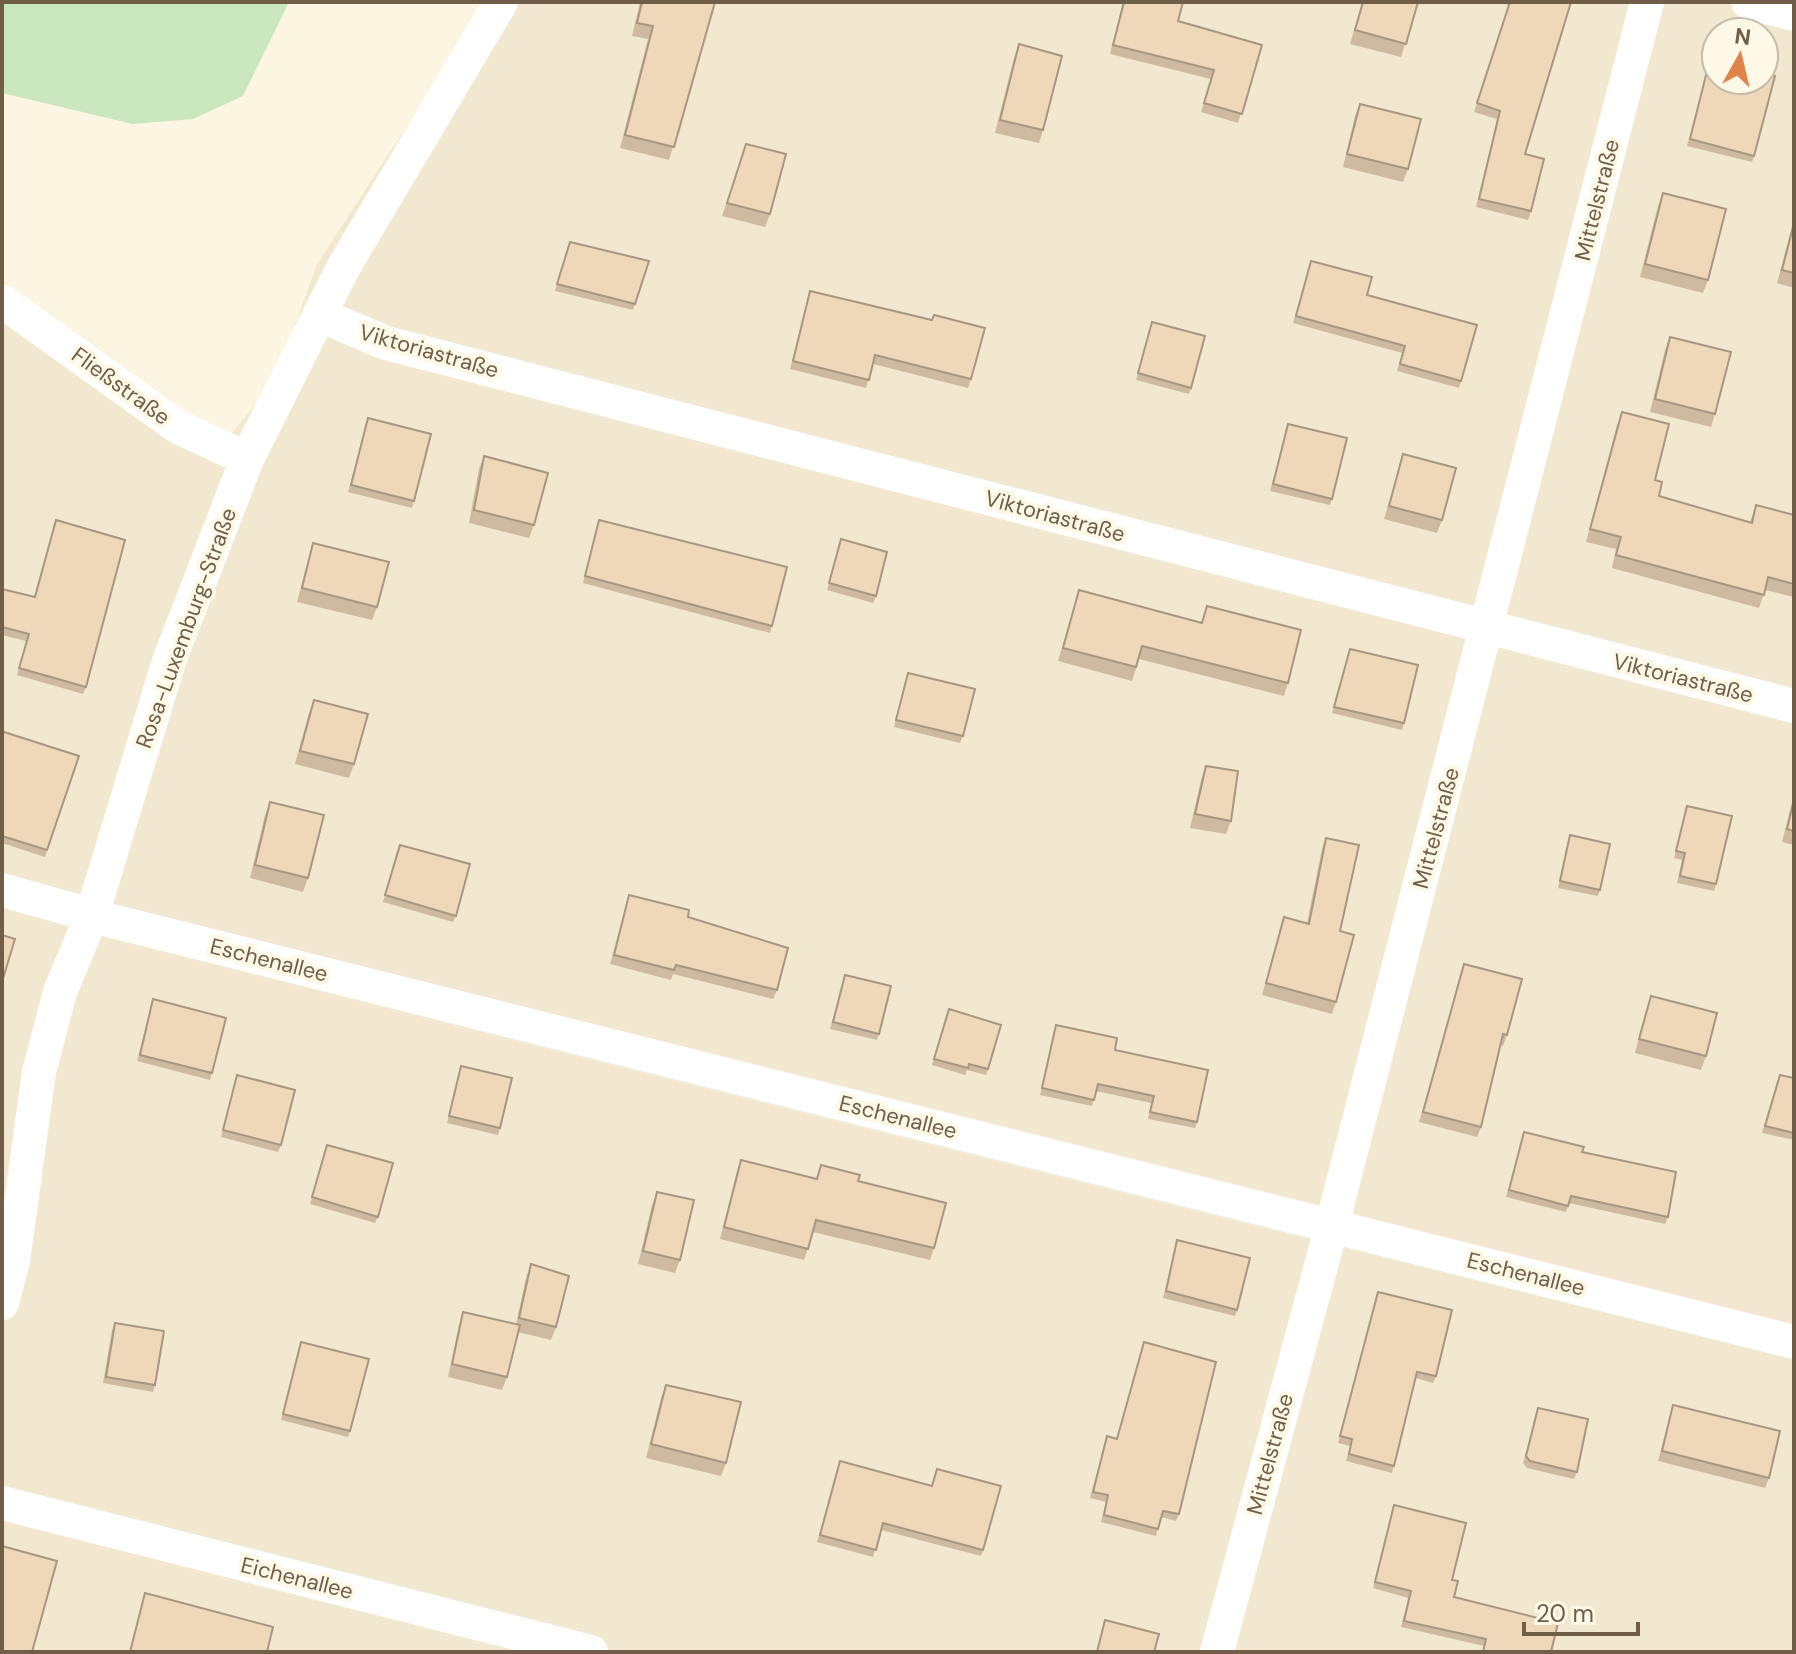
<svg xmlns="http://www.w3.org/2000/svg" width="1796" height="1654" font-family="'DM Sans',sans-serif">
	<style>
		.residential { fill: #f2e8d0; fill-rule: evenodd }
		.green { fill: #cae7c0 }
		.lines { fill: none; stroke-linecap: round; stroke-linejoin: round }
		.street { stroke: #fff; stroke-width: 34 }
		.wall { fill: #cebaa0 }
		.building { fill: #efd8ba; stroke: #a79782; stroke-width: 2 }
		.labels { text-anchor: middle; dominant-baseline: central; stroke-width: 8; stroke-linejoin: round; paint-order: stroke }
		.street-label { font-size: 22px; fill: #705e49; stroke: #fef9e7 }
	</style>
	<rect width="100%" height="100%" fill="#fbf5e1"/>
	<path class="residential" d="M488,2H1794V1652H2V280L181,419L231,434L275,381L317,264ZM1716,32H1764V80H1716Z"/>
	<path class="green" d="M2,2H289L243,96L193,119L133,124L2,93Z"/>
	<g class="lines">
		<g class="street">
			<path d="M1748,2L1794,14"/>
			<path d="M2,301L178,427L247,459"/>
			<path d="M320,315L386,343L1794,706"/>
			<path d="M2,890L116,922L1794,1342"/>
			<path d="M2,1303L13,1261L39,1072L60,992L92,915L169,661L247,459L343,268L501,2"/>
			<path d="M2,1503L591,1652"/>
			<path d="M1217,1652L1332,1225L1647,2"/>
		</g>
	</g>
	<g class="wall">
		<path d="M640,2H715L669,160L620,148L648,39L632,36Z"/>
		<path d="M1123,2H1183L1178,21L1262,45L1238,123L1201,112L1211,79L1110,54Z"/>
		<path d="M1362,2H1418L1401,57L1350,44Z"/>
		<path d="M1499,2H1571L1525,154L1531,211L1528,220L1476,207L1497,119L1474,112L1508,5Z"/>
		<path d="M1019,44L1043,130L1039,143L995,133L1014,58Z"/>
		<path d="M1710,59L1754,156L1752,162L1687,146Z"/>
		<path d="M1360,104L1408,169L1403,182L1343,167L1355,116Z"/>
		<path d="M746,144L770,214L765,227L722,216Z"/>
		<path d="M1663,193L1708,280L1703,293L1640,277L1658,206Z"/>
		<path d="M1794,219V288L1777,283Z"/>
		<path d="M570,242L649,261L633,310L555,291Z"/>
		<path d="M1309,267L1367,295L1461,381L1459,388L1397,371L1402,353L1293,323Z"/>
		<path d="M810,291L971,379L968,388L873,364L866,388L790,369Z"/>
		<path d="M1150,328L1191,388L1189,394L1136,380Z"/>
		<path d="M1670,337L1715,414L1711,427L1650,412L1665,350Z"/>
		<path d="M1622,412L1655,480L1659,496L1750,522L1756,505L1794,515V597L1765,590L1759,608L1612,568L1616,549L1586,542L1617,425Z"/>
		<path d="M368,418L414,501L412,508L348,492Z"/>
		<path d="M1288,424L1332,499L1330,505L1270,491Z"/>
		<path d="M1403,454L1442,520L1437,533L1384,519Z"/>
		<path d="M484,456L534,525L529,538L469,523L479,469Z"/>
		<path d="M56,520L86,687L83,694L17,675L26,641L2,635V589L34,597Z"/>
		<path d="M599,520L772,626L770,633L583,583Z"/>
		<path d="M841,539L876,596L873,603L827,590Z"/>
		<path d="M313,543L377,607L372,620L297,602L309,557Z"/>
		<path d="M1079,590L1201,623L1207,606L1288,683L1284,696L1139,659L1132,681L1058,661Z"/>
		<path d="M1350,649L1404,723L1402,730L1332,713Z"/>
		<path d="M908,673L963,736L960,743L894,727Z"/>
		<path d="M314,700L354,764L349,778L295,764L309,713Z"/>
		<path d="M2,736L47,850L45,857L2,843Z"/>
		<path d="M1206,766L1231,821L1226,834L1190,828L1201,780Z"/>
		<path d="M1794,794V845L1782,842Z"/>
		<path d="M270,802L308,878L303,892L250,878L265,815Z"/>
		<path d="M1687,806L1716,884L1714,891L1677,883L1682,860L1674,858Z"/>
		<path d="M1570,835L1600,890L1598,896L1558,888Z"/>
		<path d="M1326,838L1340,931L1336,1002L1332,1014L1262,995L1284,917L1307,923L1322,849Z"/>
		<path d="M397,851L456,916L453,922L383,902Z"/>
		<path d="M629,895L688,917L777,990L773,999L673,974L671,980L610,964Z"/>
		<path d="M1464,964L1507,1035L1503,1046L1501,1045L1481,1127L1477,1137L1419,1122Z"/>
		<path d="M845,975L879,1034L877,1040L830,1029Z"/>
		<path d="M1651,996L1706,1056L1701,1070L1635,1053L1646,1010Z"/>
		<path d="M153,999L212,1073L210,1080L137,1061Z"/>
		<path d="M949,1009L988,1069L986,1075L967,1070L965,1075L932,1065Z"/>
		<path d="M1056,1025L1115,1050L1197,1122L1195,1128L1148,1119L1151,1103L1096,1091L1092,1106L1040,1095Z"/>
		<path d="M461,1066L500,1128L498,1135L447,1123Z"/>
		<path d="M237,1075L281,1145L278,1152L221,1137Z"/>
		<path d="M1794,1078V1140L1762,1133L1777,1082Z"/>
		<path d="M1524,1132L1582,1152L1668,1217L1665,1224L1569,1203L1566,1212L1506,1197Z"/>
		<path d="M325,1151L378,1217L375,1223L310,1204Z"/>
		<path d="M741,1160L816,1179L821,1165L858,1181L934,1248L930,1260L813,1232L804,1260L720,1239L737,1171Z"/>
		<path d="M657,1192L680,1260L675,1273L638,1264L652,1205Z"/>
		<path d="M1177,1240L1237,1310L1235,1316L1163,1298Z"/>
		<path d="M531,1264L556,1327L551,1340L518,1332L507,1377L502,1390L448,1377L459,1325L463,1312L516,1324L526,1278Z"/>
		<path d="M1378,1292L1436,1376L1433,1383L1416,1378L1392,1473L1346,1461L1350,1446L1338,1443Z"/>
		<path d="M115,1323L155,1385L153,1392L103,1383L112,1330Z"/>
		<path d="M301,1342L350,1431L348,1437L281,1420Z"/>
		<path d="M666,1385L726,1463L721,1476L646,1458L661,1398Z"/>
		<path d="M1673,1405L1769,1478L1765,1488L1658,1461Z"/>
		<path d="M1538,1408L1577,1472L1574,1479L1527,1468L1523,1463Z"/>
		<path d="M1107,1436L1179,1514L1176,1521L1161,1517L1156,1536L1101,1522L1106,1502L1090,1498Z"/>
		<path d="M838,1467L983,1550L981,1556L881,1530L873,1557L817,1542Z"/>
		<path d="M1394,1505L1452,1580L1454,1597L1551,1652H1482L1484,1646L1401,1627L1408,1598L1373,1588Z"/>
	</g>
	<g class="building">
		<path d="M642,2H715L674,147L625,135L653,26L637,23Z"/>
		<path d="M1124,2H1183L1178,21L1262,45L1242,114L1204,103L1214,70L1113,45Z"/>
		<path d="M1363,2H1418L1406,44L1355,30Z"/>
		<path d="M1510,2H1571L1525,154L1544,159L1531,211L1479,199L1500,111L1477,103Z"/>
		<path d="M1019,44L1062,56L1043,130L1000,120Z"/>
		<path d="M1710,59L1716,61V80H1764V73L1775,76L1754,156L1690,139Z"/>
		<path d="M1360,104L1421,119L1408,169L1347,154Z"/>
		<path d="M746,144L786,154L770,214L727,203Z"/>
		<path d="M1663,193L1726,209L1708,280L1645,264Z"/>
		<path d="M1794,223V273L1782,270Z"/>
		<path d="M570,242L649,261L635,304L557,284Z"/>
		<path d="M1311,261L1372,277L1367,295L1477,325L1461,381L1400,364L1405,346L1296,316Z"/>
		<path d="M810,291L932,320L934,315L985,328L971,379L875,355L869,380L793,361Z"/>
		<path d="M1152,322L1205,336L1191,388L1138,373Z"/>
		<path d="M1670,337L1731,352L1715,414L1655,399Z"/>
		<path d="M1622,412L1669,424L1655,480L1662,482L1659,496L1752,523L1756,505L1794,515V584L1768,577L1764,595L1616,555L1621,537L1590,529Z"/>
		<path d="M368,418L431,434L414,501L351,485Z"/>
		<path d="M1288,424L1347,438L1332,499L1273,484Z"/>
		<path d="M1403,454L1456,468L1442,520L1389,506Z"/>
		<path d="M484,456L548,473L534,525L474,510Z"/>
		<path d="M56,520L125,540L86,687L19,668L29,634L2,627V589L35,597Z"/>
		<path d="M599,520L787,567L772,626L585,576Z"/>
		<path d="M841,539L887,552L876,596L829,583Z"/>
		<path d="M313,543L389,562L377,607L302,588Z"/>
		<path d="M1079,590L1202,623L1207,606L1301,630L1288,683L1142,646L1136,667L1063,648Z"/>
		<path d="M1350,649L1418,665L1404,723L1334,707Z"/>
		<path d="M908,673L975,689L963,736L896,720Z"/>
		<path d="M314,700L368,714L354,764L300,751Z"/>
		<path d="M4,732L79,756L47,850L2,836V736Z"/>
		<path d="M1206,766L1238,771L1231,821L1195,814Z"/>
		<path d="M1794,800V831L1787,829Z"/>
		<path d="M270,802L324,815L308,878L255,865Z"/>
		<path d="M1687,806L1732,816L1716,884L1680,876L1685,853L1676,851Z"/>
		<path d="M1570,835L1610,844L1600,890L1560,881Z"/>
		<path d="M1326,838L1359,845L1340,931L1354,935L1336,1002L1266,983L1284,917L1309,924Z"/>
		<path d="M400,845L470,864L456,916L385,895Z"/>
		<path d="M629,895L689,910L688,917L788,948L777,990L676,965L674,970L614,955Z"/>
		<path d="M2,935L15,939L2,982Z"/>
		<path d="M1464,964L1522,979L1507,1035L1503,1034L1481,1127L1423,1112Z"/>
		<path d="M845,975L891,986L879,1034L833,1022Z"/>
		<path d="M1651,996L1717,1013L1706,1056L1639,1039Z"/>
		<path d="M153,999L226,1018L212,1073L140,1055Z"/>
		<path d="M949,1009L1001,1025L988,1069L969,1064L968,1068L934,1059Z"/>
		<path d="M1056,1025L1117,1038L1115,1050L1208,1070L1197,1122L1150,1112L1154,1096L1098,1084L1094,1100L1042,1088Z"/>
		<path d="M461,1066L512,1078L500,1128L449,1116Z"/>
		<path d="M237,1075L295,1090L281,1145L223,1130Z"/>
		<path d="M1780,1075L1794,1078V1133L1765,1126Z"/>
		<path d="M1524,1132L1584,1147L1582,1152L1676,1172L1668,1217L1571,1196L1568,1206L1509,1190Z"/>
		<path d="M327,1145L393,1163L378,1217L312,1197Z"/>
		<path d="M741,1160L817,1179L821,1165L860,1175L858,1181L946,1203L934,1248L816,1220L808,1249L724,1227Z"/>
		<path d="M657,1192L694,1200L680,1260L643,1251Z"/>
		<path d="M1177,1240L1250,1258L1237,1310L1166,1291Z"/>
		<path d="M531,1264L569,1276L556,1327L519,1318Z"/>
		<path d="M1378,1292L1452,1310L1436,1376L1417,1372L1394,1466L1349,1454L1352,1439L1340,1436Z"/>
		<path d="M463,1312L520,1325L507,1377L452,1364Z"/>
		<path d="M115,1323L164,1331L155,1385L106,1377Z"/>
		<path d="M301,1342L369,1359L350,1431L283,1414Z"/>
		<path d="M1144,1342L1216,1362L1179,1514L1163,1511L1158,1529L1104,1515L1108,1495L1093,1492L1107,1436L1117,1439Z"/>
		<path d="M666,1385L741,1402L726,1463L651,1444Z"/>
		<path d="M1673,1405L1780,1431L1769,1478L1662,1451Z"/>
		<path d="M1538,1408L1588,1419L1577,1472L1530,1461L1526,1456Z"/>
		<path d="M840,1461L932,1486L937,1469L1001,1486L983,1550L883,1523L876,1550L820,1535Z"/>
		<path d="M1394,1505L1466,1523L1452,1580L1458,1581L1454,1597L1558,1623L1551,1652H1483L1486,1639L1404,1621L1411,1591L1375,1582Z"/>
		<path d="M2,1546L57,1561L32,1652H2Z"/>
		<path d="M145,1593L273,1627L267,1652H130Z"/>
		<path d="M1105,1620L1159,1634L1154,1652H1097Z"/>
	</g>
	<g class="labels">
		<g class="street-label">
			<text transform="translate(1597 200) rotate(-76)">Mittelstraße</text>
			<text transform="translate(429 351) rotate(16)">Viktoriastraße</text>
			<text transform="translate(121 386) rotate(36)">Fließstraße</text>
			<text transform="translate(1055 516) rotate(15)">Viktoriastraße</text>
			<text transform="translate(186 628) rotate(-70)">Rosa-Luxemburg-Straße</text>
			<text transform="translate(1683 678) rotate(14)">Viktoriastraße</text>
			<text transform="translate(1436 828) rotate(-75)">Mittelstraße</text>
			<text transform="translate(269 960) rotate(14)">Eschenallee</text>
			<text transform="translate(898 1117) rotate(14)">Eschenallee</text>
			<text transform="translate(1526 1274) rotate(14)">Eschenallee</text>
			<text transform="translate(1270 1454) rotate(-75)">Mittelstraße</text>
			<text transform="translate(297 1578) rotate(14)">Eichenallee</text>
		</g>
	</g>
	<rect width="1796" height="1654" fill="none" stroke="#705e49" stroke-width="8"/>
	<g transform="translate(1740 56) rotate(8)"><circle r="38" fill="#fef9e7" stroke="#c5bba8" stroke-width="2"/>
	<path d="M0-6L14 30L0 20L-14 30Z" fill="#e0844a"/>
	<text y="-12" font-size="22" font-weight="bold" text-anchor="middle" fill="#705e49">N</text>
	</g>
	<path d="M1524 1622v12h114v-12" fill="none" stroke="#705e49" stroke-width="4"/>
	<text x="1536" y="1622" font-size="24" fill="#705e49" stroke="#fef9e7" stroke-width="6" paint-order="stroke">20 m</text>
</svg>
